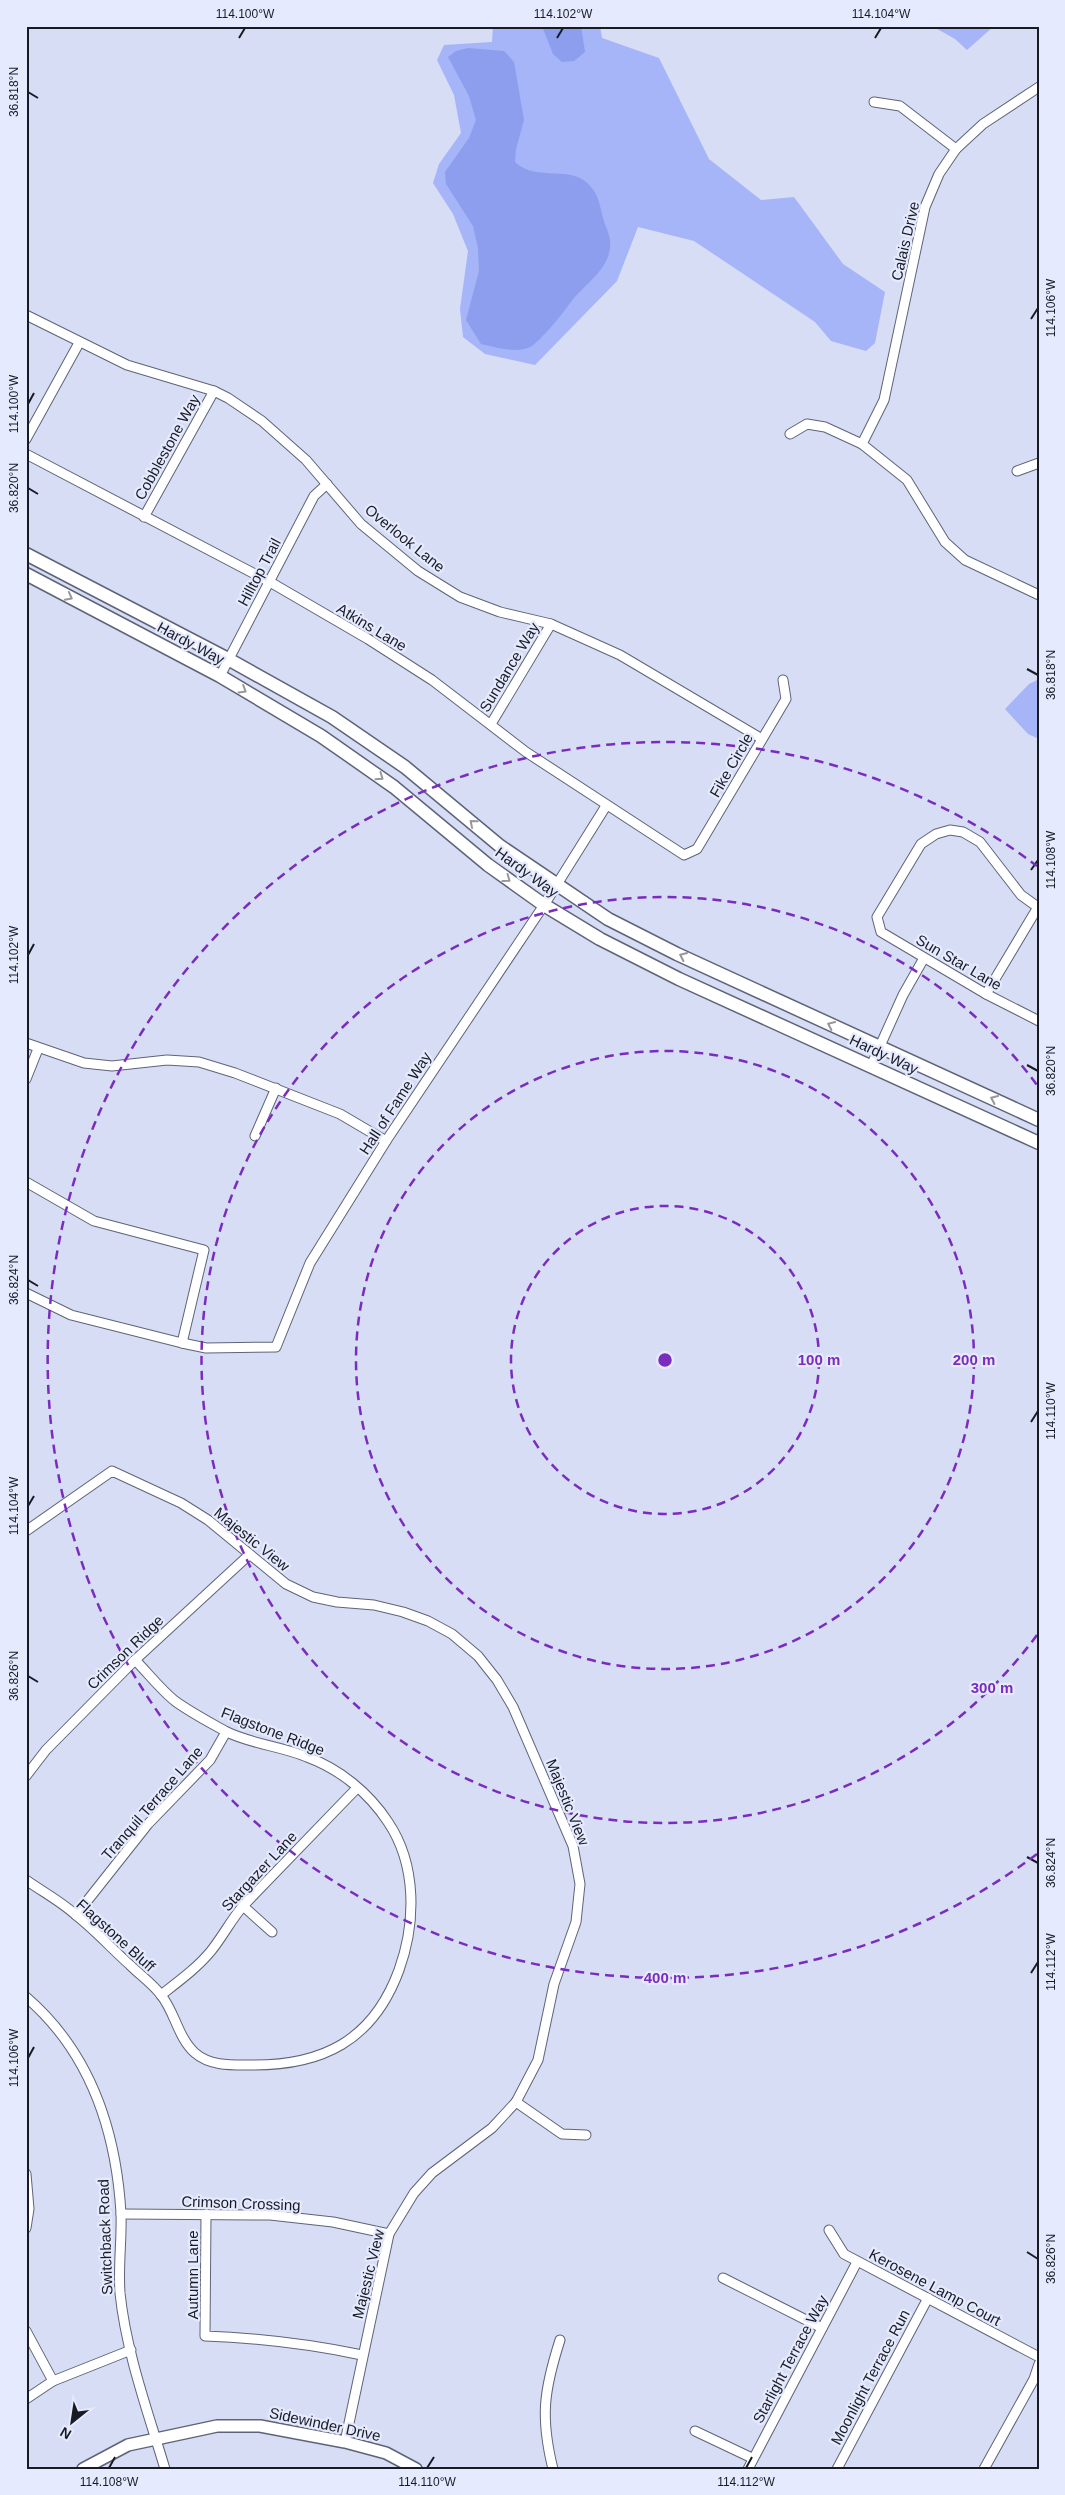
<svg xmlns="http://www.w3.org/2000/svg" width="1065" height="2495" font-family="Arial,sans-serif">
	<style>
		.green { fill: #a5b5f7 }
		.water { fill: #8c9eed }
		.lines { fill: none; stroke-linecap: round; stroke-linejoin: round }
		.minor-casing { stroke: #5e6478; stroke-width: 11 }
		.tertiary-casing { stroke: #5e6478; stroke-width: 14 }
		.secondary-casing { stroke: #5e6478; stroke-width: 15 }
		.minor { stroke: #fff; stroke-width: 9 }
		.tertiary { stroke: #fff; stroke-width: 11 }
		.secondary { stroke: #fff; stroke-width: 12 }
		.oneway { stroke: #98989c }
		.ticks { fill: none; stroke: #191b24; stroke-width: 2 }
		.ring { fill: none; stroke: #7b2cbf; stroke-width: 2.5; stroke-dasharray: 9 6 }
		.labels { text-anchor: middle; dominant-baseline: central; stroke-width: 4.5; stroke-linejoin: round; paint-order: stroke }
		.street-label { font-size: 15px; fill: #191b24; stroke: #e5eafe }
		.centre { fill: #7b2cbf; stroke: #e5eafe; stroke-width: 2.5 }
		.ring-label { font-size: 15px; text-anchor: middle; font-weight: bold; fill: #7b2cbf; stroke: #e5eafe; stroke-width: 4.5; stroke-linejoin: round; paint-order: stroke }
		.neatline { fill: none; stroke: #191b24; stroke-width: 2 }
		.ticks-label { font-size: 12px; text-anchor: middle; fill: #191b24 }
	</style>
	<rect width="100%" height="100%" fill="#d6ddf5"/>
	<g class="green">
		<path d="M493,26H600L602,38L659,58L709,159L761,200L794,197L843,264L885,292L875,343L866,351L831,341L815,322L694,241L638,227L617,281L535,365L485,354L463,337L460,309L468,251L453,214L433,183L439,164L461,133L454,95L437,60L444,45L492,42Z"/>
		<path d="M932,26H994L967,50L955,39Z"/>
		<path d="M1039,679V739L1028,734L1005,709L1029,684Z"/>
	</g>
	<g class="water">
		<path d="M542,26H581L585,52L574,61L562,62L553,54Z"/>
		<path d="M468,48L504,51L514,62L524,120L516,149L515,162C536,183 573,163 591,187C599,196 600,207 603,218C605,225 609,233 610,240C613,268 585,283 571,302C563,313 541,341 530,347C516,354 495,347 481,344L466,320L479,271L478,248L473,226L446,184L445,172L469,138L476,120L469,96L448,57L456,51Z"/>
	</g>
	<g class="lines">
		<g class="minor-casing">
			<g id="minor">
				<path d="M874,102L900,106L956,149"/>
				<path d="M26,315L127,365L214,391L228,398L262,421L306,460L361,524L418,571L460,597L500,612L551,624L620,655L762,739"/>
				<path d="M790,434L807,424L825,427L862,444L907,480L945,542L965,560L1039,595"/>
				<path d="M26,439L79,343"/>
				<path d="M862,444L884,400L925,207L939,174L956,149L983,124L1039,87"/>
				<path d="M26,454L270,582L368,639L432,680L526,752L684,855L697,849L786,699L783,680"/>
				<path d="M1017,471L1039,463"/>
				<path d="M144,517L214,391"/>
				<path d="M220,676L314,496L327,484"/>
				<path d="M491,724L551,624"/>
				<path d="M1039,908L1021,895L980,842L963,832L950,830L936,834L921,844L877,917L881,932L986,994L1039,1021"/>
				<path d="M986,994L1038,907"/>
				<path d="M26,1043L84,1063L112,1066L167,1060L199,1062L235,1073L340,1114L386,1141"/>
				<path d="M871,1066L903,995L924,958"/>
				<path d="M26,1079L38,1049"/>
				<path d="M255,1136L276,1088"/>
				<path d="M26,1182L94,1221L204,1250L182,1343"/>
				<path d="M26,1293L71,1315L182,1343L206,1348L276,1347L310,1263L386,1141L544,905L606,806"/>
				<path d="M26,1531L112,1471L181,1503L208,1520L286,1584L313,1597L337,1602L374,1605L403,1612L428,1621L452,1634L478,1656L497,1680L513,1707L573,1846L580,1884L576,1922L554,1984L538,2060L516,2102L492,2128L432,2173L414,2193L389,2234L345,2442"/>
				<path d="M26,1776L46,1750L135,1660L249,1555"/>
				<path d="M26,1880C43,1892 62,1902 77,1916C96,1931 112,1949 130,1965C140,1975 153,1984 161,1995C175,2012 178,2038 195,2053C210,2066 231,2065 250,2065C322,2066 373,2041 399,1970C416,1923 417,1865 388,1822C369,1793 340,1769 307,1757C281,1746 250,1744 225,1731C209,1722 190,1712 175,1701C161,1690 148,1673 135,1660"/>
				<path d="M243,1906L272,1932"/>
				<path d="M76,1915L148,1824L210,1760L226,1732"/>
				<path d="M161,1995C179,1981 197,1968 211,1951C223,1936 231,1920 243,1906L357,1788"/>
				<path d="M26,1997C90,2052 116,2131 121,2213C122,2239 118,2266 120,2293C126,2352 148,2412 165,2469"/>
				<path d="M516,2102L562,2134L586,2135"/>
				<path d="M26,2174L29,2209L26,2228"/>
				<path d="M121,2214L270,2215L333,2222L389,2234"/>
				<path d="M206,2214L205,2336C259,2338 310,2344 362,2355"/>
				<path d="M829,2230L844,2254L1039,2357"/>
				<path d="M723,2278L822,2328"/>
				<path d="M26,2331L53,2381"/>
				<path d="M26,2399L53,2381L131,2350"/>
				<path d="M695,2431L752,2458"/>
				<path d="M553,2469C540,2417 544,2390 560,2340"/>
				<path d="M748,2469L857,2262"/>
				<path d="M837,2469L928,2298"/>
				<path d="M984,2469L1034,2379L1039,2364"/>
			</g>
		</g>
		<g class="tertiary-casing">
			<path id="tertiary" d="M83,2469L128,2445L217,2426H260L345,2442L386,2453L416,2469"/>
		</g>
		<g class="secondary-casing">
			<g id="secondary">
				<path d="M26,554L228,659L332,717L405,767L500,846L608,919L677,954L1039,1120"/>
				<path d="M26,574L220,676L321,736L394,787L488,865L544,905L600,939L679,979L1039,1143"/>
			</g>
		</g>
		<use href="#minor" class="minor"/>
		<use href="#tertiary" class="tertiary"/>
		<use href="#secondary" class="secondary"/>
	</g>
	<defs><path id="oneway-chevron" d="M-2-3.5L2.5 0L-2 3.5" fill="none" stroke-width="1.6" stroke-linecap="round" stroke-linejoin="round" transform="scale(1.25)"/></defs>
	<g class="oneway">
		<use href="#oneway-chevron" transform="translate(69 597) rotate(28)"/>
		<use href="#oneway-chevron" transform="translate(243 690) rotate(31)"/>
		<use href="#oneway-chevron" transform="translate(380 777) rotate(35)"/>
		<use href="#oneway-chevron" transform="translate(473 823) rotate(-140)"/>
		<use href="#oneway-chevron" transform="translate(507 879) rotate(36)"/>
		<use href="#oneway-chevron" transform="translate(683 956) rotate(-155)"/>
		<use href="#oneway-chevron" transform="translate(831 1025) rotate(-155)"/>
		<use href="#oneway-chevron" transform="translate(994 1099) rotate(-156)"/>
	</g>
	<path class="ticks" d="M239,38L245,28M557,38L563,28M875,38L881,28M28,92L38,98M1031,319L1038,308M28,404L34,393M28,488L38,494M1027,669L1038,675M1031,870L1038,860M28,955L34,944M1027,1065L1038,1071M28,1280L38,1286M1031,1422L1038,1411M28,1506L34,1496M28,1676L38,1682M1027,1857L1038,1863M1031,1973L1038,1962M28,2058L34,2047M1027,2252L1038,2259M109,2468L115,2457M427,2468L434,2457M746,2468L752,2457"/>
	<g class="ring">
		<circle cx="665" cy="1360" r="154"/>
		<circle cx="665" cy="1360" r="309"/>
		<path d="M1037 1635A463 463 0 1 1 1037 1085"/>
		<path d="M1037 1854A618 618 0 1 1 1037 866"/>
	</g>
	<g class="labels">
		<g class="street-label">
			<text transform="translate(905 241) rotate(-77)">Calais Drive</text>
			<text transform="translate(167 447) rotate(-61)">Cobblestone Way</text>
			<text transform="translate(405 538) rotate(39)">Overlook Lane</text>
			<text transform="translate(259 572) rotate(-62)">Hilltop Trail</text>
			<text transform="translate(372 627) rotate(31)">Atkins Lane</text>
			<text transform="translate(191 643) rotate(28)">Hardy Way</text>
			<text transform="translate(509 667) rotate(-59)">Sundance Way</text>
			<text transform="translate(731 765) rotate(-60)">Fike Circle</text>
			<text transform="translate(527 872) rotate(36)">Hardy Way</text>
			<text transform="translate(959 962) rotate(30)">Sun Star Lane</text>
			<text transform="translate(884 1054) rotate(25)">Hardy Way</text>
			<text transform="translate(395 1103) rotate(-57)">Hall of Fame Way</text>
			<text transform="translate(252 1539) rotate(39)">Majestic View</text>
			<text transform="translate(125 1652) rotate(-44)">Crimson Ridge</text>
			<text transform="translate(273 1731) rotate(21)">Flagstone Ridge</text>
			<text transform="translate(568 1802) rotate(68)">Majestic View</text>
			<text transform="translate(152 1803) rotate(-49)">Tranquil Terrace Lane</text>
			<text transform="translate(259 1871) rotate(-47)">Stargazer Lane</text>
			<text transform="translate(116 1935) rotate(42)">Flagstone Bluff</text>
			<text transform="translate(241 2203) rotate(2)">Crimson Crossing</text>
			<text transform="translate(105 2237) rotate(-92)">Switchback Road</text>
			<text transform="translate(368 2274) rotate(-76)">Majestic View</text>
			<text transform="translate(192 2275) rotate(-90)">Autumn Lane</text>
			<text transform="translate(935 2287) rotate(28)">Kerosene Lamp Court</text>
			<text transform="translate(790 2359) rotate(-62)">Starlight Terrace Way</text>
			<text transform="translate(870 2377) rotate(-62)">Moonlight Terrace Run</text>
			<text transform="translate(325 2424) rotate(12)">Sidewinder Drive</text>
		</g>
	</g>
	<circle cx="665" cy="1360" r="8" class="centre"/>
	<g class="ring-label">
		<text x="819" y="1365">100 m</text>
		<text x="974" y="1365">200 m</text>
		<text x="992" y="1693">300 m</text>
		<text x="665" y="1983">400 m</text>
	</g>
	<rect width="1065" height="2495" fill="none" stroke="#e5eafe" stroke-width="55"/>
	<g transform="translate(72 2422) rotate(210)" stroke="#e5eafe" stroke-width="4" paint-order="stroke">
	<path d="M0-4L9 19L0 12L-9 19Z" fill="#191b24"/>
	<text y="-8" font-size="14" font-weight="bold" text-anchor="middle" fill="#191b24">N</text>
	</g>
	<rect x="28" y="28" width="1010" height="2440" class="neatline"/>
	<g class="ticks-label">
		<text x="245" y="18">114.100°W</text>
		<text x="563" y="18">114.102°W</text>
		<text x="881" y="18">114.104°W</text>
		<text transform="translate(14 92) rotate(-90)" y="4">36.818°N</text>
		<text transform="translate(1051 308) rotate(-90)" y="4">114.106°W</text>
		<text transform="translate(14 404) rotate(-90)" y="4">114.100°W</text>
		<text transform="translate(14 488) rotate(-90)" y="4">36.820°N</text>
		<text transform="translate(1051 675) rotate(-90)" y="4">36.818°N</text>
		<text transform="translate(1051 860) rotate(-90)" y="4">114.108°W</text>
		<text transform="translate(14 955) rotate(-90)" y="4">114.102°W</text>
		<text transform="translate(1051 1071) rotate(-90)" y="4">36.820°N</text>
		<text transform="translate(14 1280) rotate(-90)" y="4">36.824°N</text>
		<text transform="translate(1051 1411) rotate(-90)" y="4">114.110°W</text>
		<text transform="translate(14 1506) rotate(-90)" y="4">114.104°W</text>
		<text transform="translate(14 1676) rotate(-90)" y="4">36.826°N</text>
		<text transform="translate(1051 1863) rotate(-90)" y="4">36.824°N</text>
		<text transform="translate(1051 1962) rotate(-90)" y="4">114.112°W</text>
		<text transform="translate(14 2058) rotate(-90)" y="4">114.106°W</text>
		<text transform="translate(1051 2259) rotate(-90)" y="4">36.826°N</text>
		<text x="109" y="2486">114.108°W</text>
		<text x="427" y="2486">114.110°W</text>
		<text x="746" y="2486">114.112°W</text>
	</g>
</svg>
